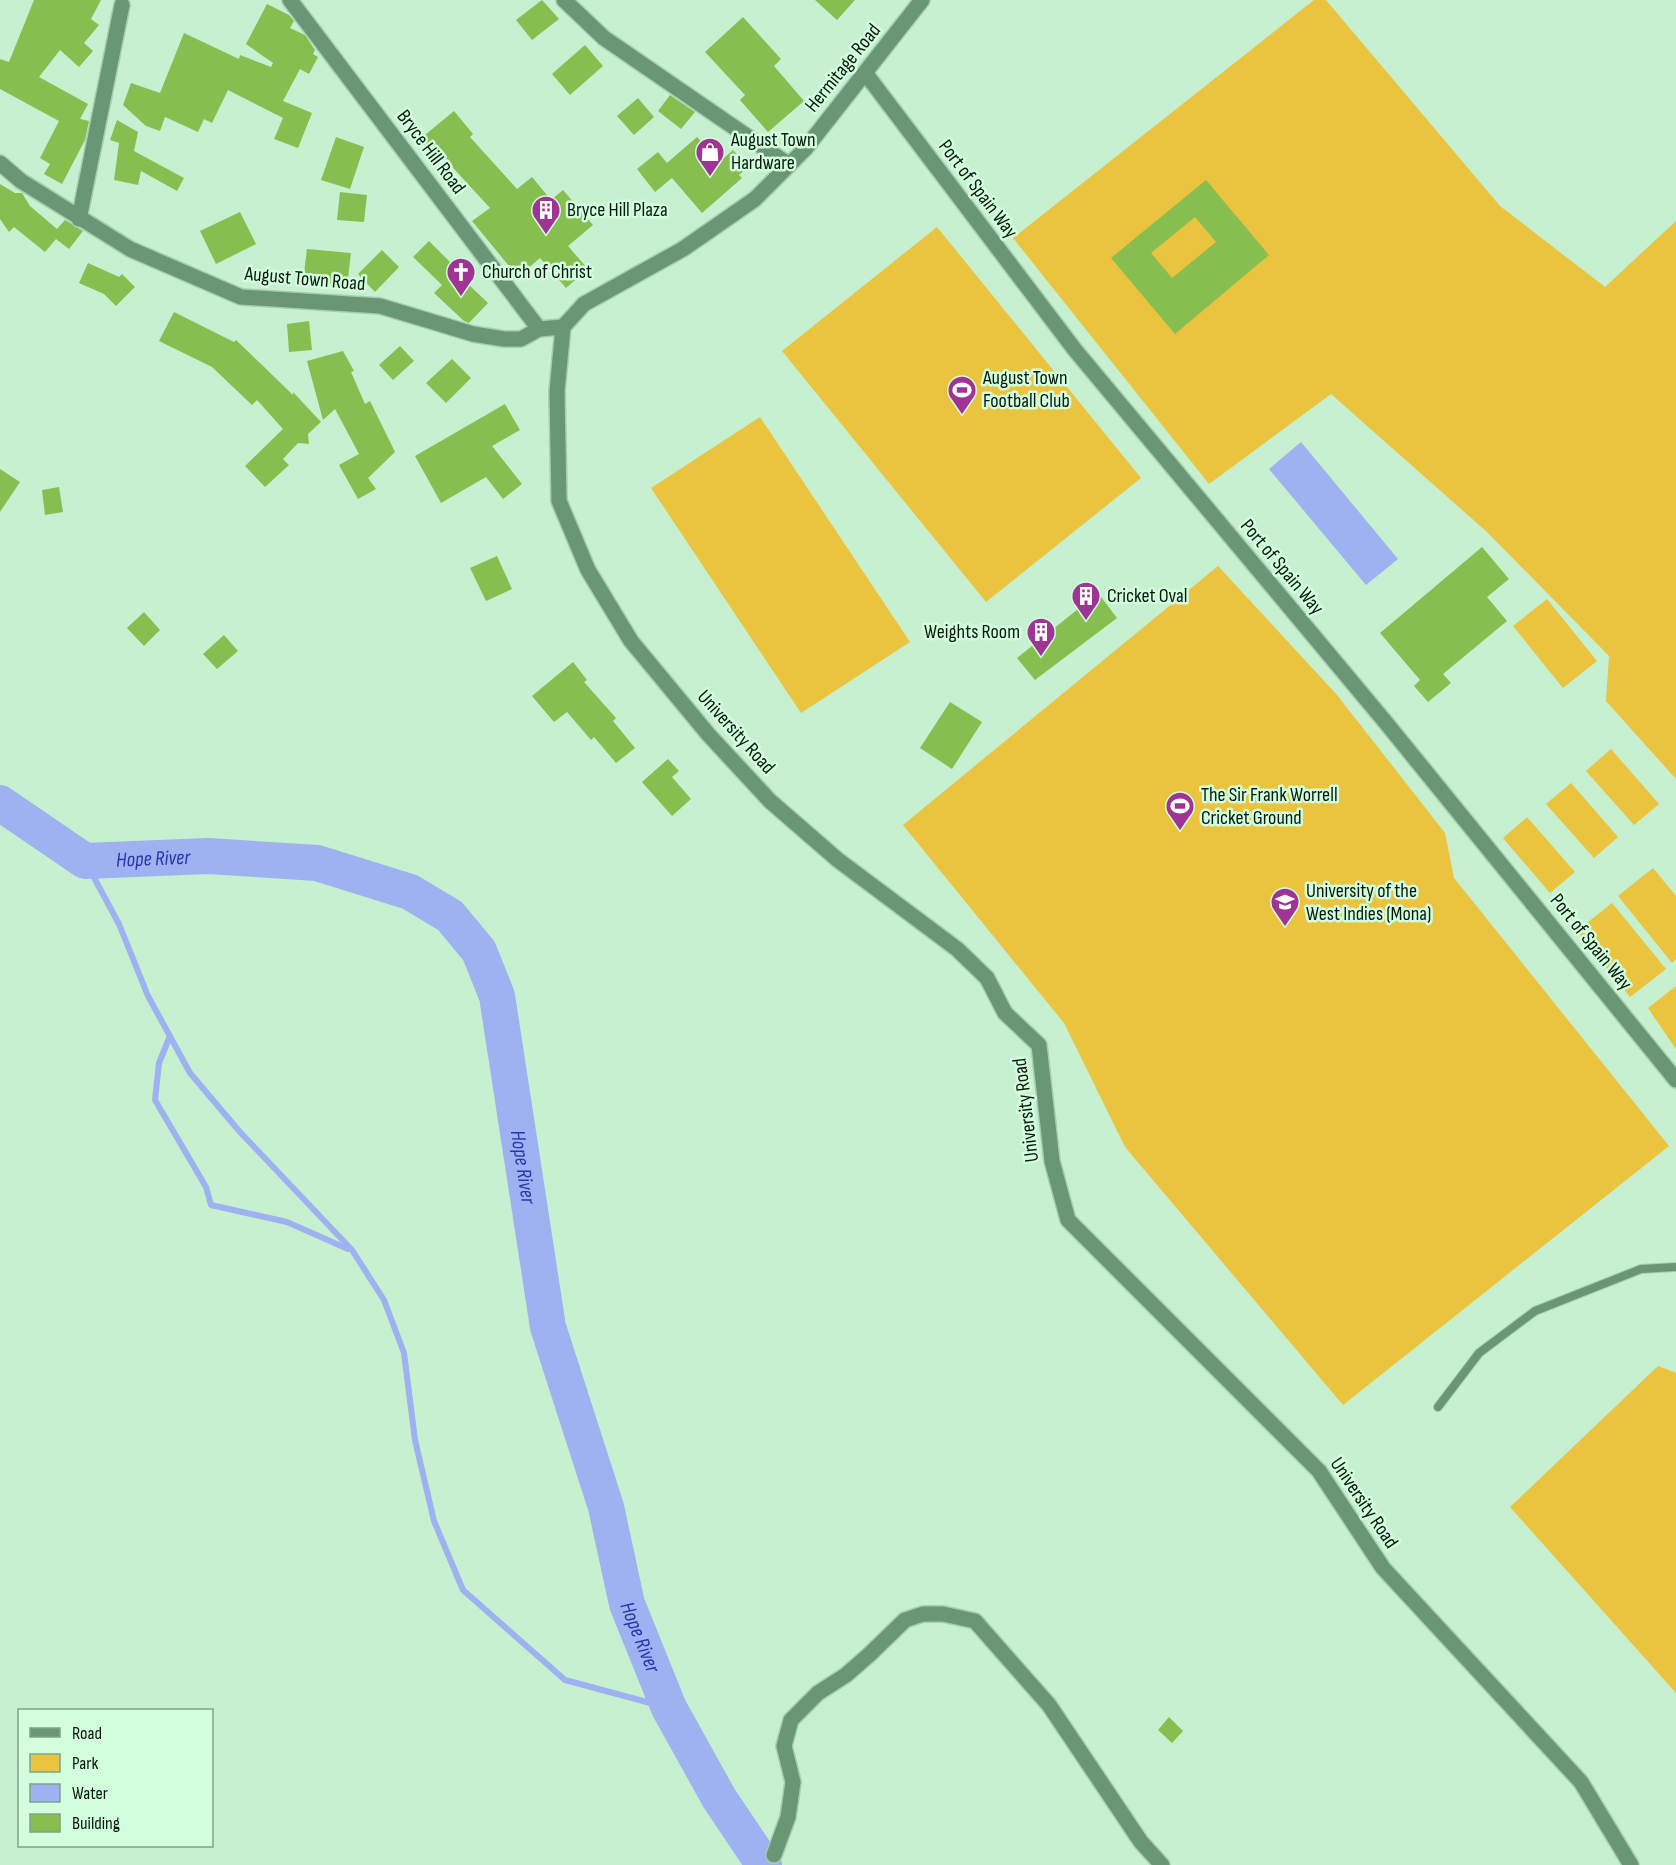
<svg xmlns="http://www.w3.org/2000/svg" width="1676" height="1865" font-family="'Sofia Sans Condensed',sans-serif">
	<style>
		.green { fill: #eac33f }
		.water { fill: #9eb1f0 }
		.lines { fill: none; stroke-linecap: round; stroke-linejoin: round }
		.stream { stroke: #9eb1f0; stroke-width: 6 }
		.river { stroke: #9eb1f0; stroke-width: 36 }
		.building { fill: #86bf4f; fill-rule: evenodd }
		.service-casing { stroke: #a7cdb1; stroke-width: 10 }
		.minor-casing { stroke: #a7cdb1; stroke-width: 18 }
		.tertiary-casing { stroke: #a7cdb1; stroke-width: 18 }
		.service { stroke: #699674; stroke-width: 8 }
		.minor { stroke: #699674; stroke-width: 15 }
		.tertiary { stroke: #699674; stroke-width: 15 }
		.labels { text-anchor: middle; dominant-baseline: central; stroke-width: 5; stroke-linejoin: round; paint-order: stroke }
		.street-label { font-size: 20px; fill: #07170c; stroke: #d3fedd }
		.poi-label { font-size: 20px; fill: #07170c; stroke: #d3fedd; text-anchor: start }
		.water-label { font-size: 21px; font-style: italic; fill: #2c34ab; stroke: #d3fedd }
	</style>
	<rect width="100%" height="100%" fill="#c6f0d0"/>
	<g class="green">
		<path d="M1314,0H1326L1500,206L1605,287L1676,221V779L1606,701L1609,656L1487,532L1331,394L1209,484L1013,238Z"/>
		<path d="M937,227L1141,478L986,602L782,351Z"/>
		<path d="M760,417L910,642L801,713L651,488Z"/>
		<path d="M1218,566L1337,695L1445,833L1454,878L1669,1146L1343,1405L1125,1147L1064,1023L903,825Z"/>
		<path d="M1547,599L1597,661L1563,688L1513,626Z"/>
		<path d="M1611,749L1659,804L1634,825L1586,771Z"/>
		<path d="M1571,783L1618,837L1594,858L1546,804Z"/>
		<path d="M1527,817L1575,872L1550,893L1503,838Z"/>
		<path d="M1653,868L1676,896V959L1672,963L1618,896Z"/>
		<path d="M1612,903L1666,969L1630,997L1577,931Z"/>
		<path d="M1676,986V1049L1648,1008Z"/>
		<path d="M1658,1366L1676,1373V1693L1510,1507Z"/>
	</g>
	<path class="water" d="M1301,442L1398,559L1366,585L1269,469Z"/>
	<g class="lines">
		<g class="stream">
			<path d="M85,861L119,924L148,996L190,1073L240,1132L352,1250L384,1300L404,1353L415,1440L434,1521L463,1590L565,1680L669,1708"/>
			<path d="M170,1036L159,1063L155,1100L206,1187L211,1205L287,1222L348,1249"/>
		</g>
		<path class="river" id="s1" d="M0,803L85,861L208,856L317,863L410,892L450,916L479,951L497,996L548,1327L606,1507L627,1604L669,1708L719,1798L764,1865"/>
	</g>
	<g class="building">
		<path d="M34,0H101L91,19L99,25L84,43L93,51L79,67L60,50L39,77L88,104L80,119L89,121L85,140L62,184L44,174L50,164L40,158L59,121L0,89V59L9,62Z"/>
		<path d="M542,0L559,19L532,40L516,20Z"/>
		<path d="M815,0H855L837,20Z"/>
		<path d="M267,4L289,15L294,21L290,28L305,35L315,50L313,54L318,57L309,74L300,69L283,101L312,113L298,148L274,139L283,118L228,90L212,123L204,119L198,132L165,117L160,131L146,126L123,105L131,83L160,93L184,33L239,59L240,55L271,67L273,63L246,44Z"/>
		<path d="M743,17L781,59L774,66L804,101L768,132L740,100L745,95L705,52Z"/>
		<path d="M585,45L603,66L570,95L552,74Z"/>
		<path d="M670,95L695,112L681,129L658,111Z"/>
		<path d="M638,98L654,117L634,135L617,116Z"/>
		<path d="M454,111L473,134L470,137L517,189L532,177L551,200L563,190L593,225L568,246L588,269L566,288L540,258L518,277L472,221L490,208L444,158L438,163L419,140Z"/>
		<path d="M117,120L138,132L134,151L184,178L177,191L141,171L138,185L114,180L119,143L110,140Z"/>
		<path d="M336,137L364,147L350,189L321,180Z"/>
		<path d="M697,137L709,150L714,146L724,158L733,150L748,167L739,175L742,178L702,213L672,178L655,192L637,169L658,152L667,163Z"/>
		<path d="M1206,180L1269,255L1175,334L1111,258ZM1195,217L1216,242L1172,278L1151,253Z"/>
		<path d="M0,184L15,193H22L30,206L57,229L65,220L83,231L69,249L56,239L45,252L14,227L9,232L0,219Z"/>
		<path d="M340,192L367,195L364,222L337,220Z"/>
		<path d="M240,212L256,244L216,264L200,231Z"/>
		<path d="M429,241L451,263L448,265L488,303L469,323L464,321L434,293L442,285L413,257Z"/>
		<path d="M307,249L351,253L347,286L303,281Z"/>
		<path d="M382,250L399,267L375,292L358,274Z"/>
		<path d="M88,263L119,277L122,274L135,287L116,306L104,294L79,283Z"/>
		<path d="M174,312L234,342L236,340L293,395V392L321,422L308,434L309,444L298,443L283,459L289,465L265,487L245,466L283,429L257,400L252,405L212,367L159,341Z"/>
		<path d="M309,321L312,350L289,352L287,324Z"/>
		<path d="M400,346L414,361L393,380L379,365Z"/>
		<path d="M343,351L354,371L351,372L365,404L370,401L395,452L368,478L376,489L358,499L339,465L359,454L335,409L323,420L307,361Z"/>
		<path d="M452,359L471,378L446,403L426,383Z"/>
		<path d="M505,404L520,430L492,446L522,484L503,499L486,477L441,503L415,456Z"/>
		<path d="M0,469L20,482L0,512Z"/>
		<path d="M59,487L63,512L45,515L42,490Z"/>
		<path d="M1482,547L1509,579L1487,597L1507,621L1443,674L1451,683L1428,702L1414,686L1420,680L1380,633Z"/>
		<path d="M497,556L512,589L486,601L470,568Z"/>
		<path d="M1098,593L1117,618L1035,680L1017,658Z"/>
		<path d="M144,612L160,630L144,646L127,628Z"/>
		<path d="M224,635L238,651L217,669L203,654Z"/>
		<path d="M573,662L587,680L584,682L616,718L613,721L635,748L616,763L594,737L591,740L567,712L554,722L532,696Z"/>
		<path d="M950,702L982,722L952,769L920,748Z"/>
		<path d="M668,759L679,771L672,777L691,799L672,816L642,782Z"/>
		<path d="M1169,1717L1183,1731L1172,1743L1158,1730Z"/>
	</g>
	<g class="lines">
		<g class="service-casing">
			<path id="service" d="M1438,1407L1479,1353L1535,1311L1641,1269L1676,1267"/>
		</g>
		<g class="minor-casing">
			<g id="minor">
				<path d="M290,0L539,329"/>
				<path d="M564,0L604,38L789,165"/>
				<path d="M866,74L1075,350L1387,724L1676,1080"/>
				<path d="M0,163L21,181L130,249L241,297L380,306L473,334L504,339H521L539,329L563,327"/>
				<path d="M79,219L122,5"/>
				<path d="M774,1855L788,1817L793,1782L784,1746L791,1720L818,1693L846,1675L870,1654L905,1620L923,1614H943L975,1621L1049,1705L1141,1842L1162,1865"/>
			</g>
		</g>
		<g class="tertiary-casing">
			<path id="tertiary" d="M922,0L805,149L755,199L683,249L584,304L563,327L557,391L559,501L588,570L631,641L708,734L770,801L838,860L957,949L987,978L1005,1013L1039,1045L1052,1161L1068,1220L1319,1471L1383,1568L1581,1782L1631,1865"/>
		</g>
		<use href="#service" class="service"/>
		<use href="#minor" class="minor"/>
		<use href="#tertiary" class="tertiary"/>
	</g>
	<defs>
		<g id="shop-pin" transform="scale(1.5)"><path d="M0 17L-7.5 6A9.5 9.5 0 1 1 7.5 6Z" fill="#9f3495" stroke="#d3fedd"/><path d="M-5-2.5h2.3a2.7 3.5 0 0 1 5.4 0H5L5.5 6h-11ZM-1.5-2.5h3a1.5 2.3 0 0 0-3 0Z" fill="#fff"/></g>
		<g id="building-pin" transform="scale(1.5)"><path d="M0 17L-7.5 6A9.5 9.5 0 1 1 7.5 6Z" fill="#9f3495" stroke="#d3fedd"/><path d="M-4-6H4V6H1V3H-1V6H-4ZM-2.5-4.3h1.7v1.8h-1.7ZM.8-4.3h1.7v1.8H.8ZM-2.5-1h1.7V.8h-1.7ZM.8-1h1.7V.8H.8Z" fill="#fff"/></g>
		<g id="church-pin" transform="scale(1.5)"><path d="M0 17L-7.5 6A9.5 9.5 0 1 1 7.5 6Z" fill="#9f3495" stroke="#d3fedd"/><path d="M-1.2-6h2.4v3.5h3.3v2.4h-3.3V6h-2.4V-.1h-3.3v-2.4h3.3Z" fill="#fff"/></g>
		<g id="stadium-pin" transform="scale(1.5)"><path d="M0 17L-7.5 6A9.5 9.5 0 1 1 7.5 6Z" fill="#9f3495" stroke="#d3fedd"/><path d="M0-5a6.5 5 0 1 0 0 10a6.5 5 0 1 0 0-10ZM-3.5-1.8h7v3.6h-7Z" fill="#fff"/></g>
		<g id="university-pin" transform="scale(1.5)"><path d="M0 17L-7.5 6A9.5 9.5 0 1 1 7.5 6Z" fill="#9f3495" stroke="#d3fedd"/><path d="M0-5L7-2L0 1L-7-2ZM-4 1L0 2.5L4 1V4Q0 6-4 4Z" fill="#fff"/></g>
	</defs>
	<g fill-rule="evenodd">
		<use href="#shop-pin" x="710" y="152"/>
		<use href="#building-pin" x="546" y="210"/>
		<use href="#church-pin" x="461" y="272"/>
		<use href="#stadium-pin" x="962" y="390"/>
		<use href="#building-pin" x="1086" y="596"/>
		<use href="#building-pin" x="1041" y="632"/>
		<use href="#stadium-pin" x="1180" y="806"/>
		<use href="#university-pin" x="1285" y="902"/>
	</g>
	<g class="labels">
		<g class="street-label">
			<text transform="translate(843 68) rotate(-51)">Hermitage Road</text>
			<text transform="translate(431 152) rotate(53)">Bryce Hill Road</text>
			<text transform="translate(978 189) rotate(53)">Port of Spain Way</text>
			<text transform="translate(305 279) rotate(5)">August Town Road</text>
			<text transform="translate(1282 567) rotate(50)">Port of Spain Way</text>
			<text transform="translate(736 732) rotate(48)">University Road</text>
			<text transform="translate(1591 942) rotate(51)">Port of Spain Way</text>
			<text transform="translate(1026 1110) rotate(-97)">University Road</text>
			<text transform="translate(1364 1503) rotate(56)">University Road</text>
		</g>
		<g class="poi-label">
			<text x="731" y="140">August Town<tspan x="731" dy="23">Hardware</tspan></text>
			<text x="567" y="210">Bryce Hill Plaza</text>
			<text x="482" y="272">Church of Christ</text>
			<text x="983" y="378">August Town<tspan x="983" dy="23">Football Club</tspan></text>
			<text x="1107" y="596">Cricket Oval</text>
			<text x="1020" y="632" text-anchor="end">Weights Room</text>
			<text x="1201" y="795">The Sir Frank Worrell<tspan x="1201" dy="23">Cricket Ground</tspan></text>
			<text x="1306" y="891">University of the<tspan x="1306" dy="23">West Indies (Mona)</tspan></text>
		</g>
		<g class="water-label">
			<text stroke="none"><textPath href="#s1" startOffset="171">Hope River</textPath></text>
			<text stroke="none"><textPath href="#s1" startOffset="746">Hope River</textPath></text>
			<text stroke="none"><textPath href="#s1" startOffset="1232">Hope River</textPath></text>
		</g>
	</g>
	<rect x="18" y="1709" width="195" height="138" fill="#d3fedd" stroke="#81a289" stroke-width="1.5"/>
	<rect x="30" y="1728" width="30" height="9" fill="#699674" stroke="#81a289" stroke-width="1.5"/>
	<text x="72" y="1739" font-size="18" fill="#07170c">Road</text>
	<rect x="30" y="1754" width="30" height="18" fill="#eac33f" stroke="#81a289" stroke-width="1.5"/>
	<text x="72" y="1769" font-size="18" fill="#07170c">Park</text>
	<rect x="30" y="1784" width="30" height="18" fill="#9eb1f0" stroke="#81a289" stroke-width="1.5"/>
	<text x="72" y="1799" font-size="18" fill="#07170c">Water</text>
	<rect x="30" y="1814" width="30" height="18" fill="#86bf4f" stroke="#81a289" stroke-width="1.5"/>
	<text x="72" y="1829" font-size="18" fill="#07170c">Building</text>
</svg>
